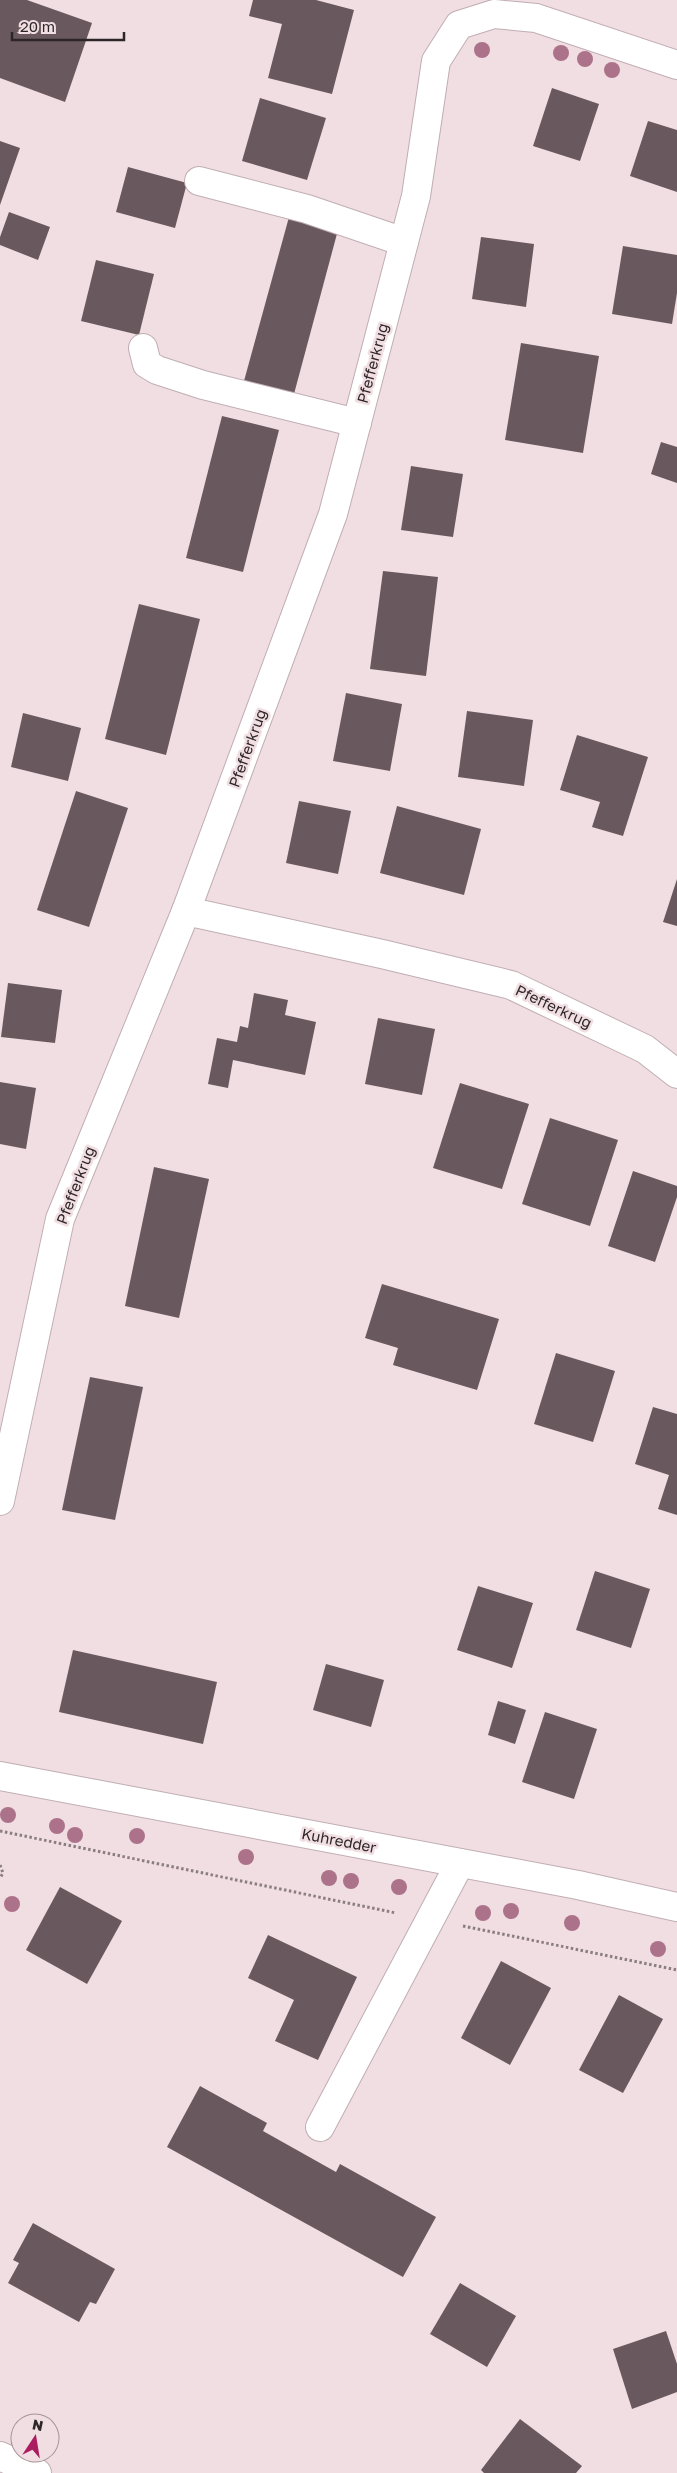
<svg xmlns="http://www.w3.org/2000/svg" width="677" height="2473" font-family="'Golos Text',sans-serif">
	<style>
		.building { fill: #69595e }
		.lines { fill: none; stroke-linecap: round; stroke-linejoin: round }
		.minor-casing { stroke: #c0aeb3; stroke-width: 30 }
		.path { stroke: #8b7e82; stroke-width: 3; stroke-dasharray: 2.5 2.5; stroke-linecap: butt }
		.minor { stroke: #fff; stroke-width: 28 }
		.tree { fill: #ac728a }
		.labels { text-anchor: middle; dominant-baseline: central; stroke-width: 5; stroke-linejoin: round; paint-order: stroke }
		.street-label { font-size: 15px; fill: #2d2628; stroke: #f1dee3 }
	</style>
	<rect width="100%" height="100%" fill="#f1dee3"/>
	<g class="building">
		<path d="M0,0H27L92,23L65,102L0,78Z"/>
		<path d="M253,0H316L354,10L332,94L268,78L282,24L249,16Z"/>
		<path d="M552,88L599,104L580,161L533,146Z"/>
		<path d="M260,98L326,118L307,180L242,161Z"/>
		<path d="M648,121L677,130V192L630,176Z"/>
		<path d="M0,141L20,148L0,205Z"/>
		<path d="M128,167L187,183L175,228L116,212Z"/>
		<path d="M9,212L50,227L38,260L0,245V237Z"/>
		<path d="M289,217L338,230L294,394L244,381Z"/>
		<path d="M481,237L534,244L526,307L472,299Z"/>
		<path d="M623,246L677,255V293L672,324L612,314Z"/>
		<path d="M96,260L154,274L139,335L81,321Z"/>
		<path d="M521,343L599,356L583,453L505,440Z"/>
		<path d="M222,416L279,430L243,572L186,558Z"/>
		<path d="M661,442L677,447V483L651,474Z"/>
		<path d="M411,466L463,474L453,537L401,530Z"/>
		<path d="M383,571L438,577L426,676L370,669Z"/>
		<path d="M139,604L200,619L166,755L105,739Z"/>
		<path d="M346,693L402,704L390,771L333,761Z"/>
		<path d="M467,711L533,720L524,786L458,777Z"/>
		<path d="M23,713L81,728L68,781L11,767Z"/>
		<path d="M577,735L648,757L623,836L592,827L600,802L560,790Z"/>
		<path d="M76,791L128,808L89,927L37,910Z"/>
		<path d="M299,801L351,811L338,874L286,863Z"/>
		<path d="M397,806L481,829L464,895L380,873Z"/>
		<path d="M677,879V926L663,922Z"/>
		<path d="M8,983L62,990L55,1043L1,1037Z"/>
		<path d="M254,993L288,1000L285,1015L316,1022L305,1075L233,1060L228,1088L208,1084L217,1038L237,1042L240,1026L248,1028Z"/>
		<path d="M378,1018L435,1029L422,1095L365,1084Z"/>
		<path d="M0,1082L36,1088L26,1149L0,1144Z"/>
		<path d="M460,1083L529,1104L502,1189L433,1168Z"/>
		<path d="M550,1118L618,1140L590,1226L522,1204Z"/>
		<path d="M154,1167L209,1179L179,1318L125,1306Z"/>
		<path d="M633,1171L677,1186V1197L655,1262L608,1246Z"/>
		<path d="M382,1284L499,1319L477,1390L393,1365L398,1348L365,1338Z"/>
		<path d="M556,1353L615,1371L593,1442L534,1424Z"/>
		<path d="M90,1377L143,1387L115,1520L62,1510Z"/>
		<path d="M653,1407L677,1414V1515L658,1509L669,1475L635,1464Z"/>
		<path d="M595,1571L650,1589L631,1648L576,1630Z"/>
		<path d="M478,1586L533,1603L512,1668L457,1650Z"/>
		<path d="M73,1650L217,1682L203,1744L59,1712Z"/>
		<path d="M326,1664L384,1680L371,1727L313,1710Z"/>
		<path d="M498,1701L526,1710L515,1744L488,1735Z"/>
		<path d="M545,1712L597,1729L574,1799L522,1782Z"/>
		<path d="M60,1887L122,1921L87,1984L26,1950Z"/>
		<path d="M268,1935L357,1977L318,2060L275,2041L294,2000L248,1978Z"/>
		<path d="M501,1961L551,1988L510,2065L461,2038Z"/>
		<path d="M619,1995L663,2019L623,2093L579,2070Z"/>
		<path d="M200,2086L267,2123L263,2131L336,2172L340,2164L436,2217L403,2277L167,2147Z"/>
		<path d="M33,2223L115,2269L96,2304L90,2302L79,2322L8,2283L19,2263L13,2260Z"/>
		<path d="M460,2283L516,2316L487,2367L430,2334Z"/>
		<path d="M666,2331L677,2364V2392L632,2409L613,2349Z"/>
		<path d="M520,2419L582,2466L576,2473H484L481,2470Z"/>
	</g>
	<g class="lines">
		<g class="minor-casing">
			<g id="minor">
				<path d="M199,181L307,209L404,242"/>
				<path d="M143,348L147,364L157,370L203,385L357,423"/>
				<path d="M186,911L382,954L511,985L645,1049L677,1074"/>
				<path d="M0,1501L60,1219L186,911L333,514L416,196L436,61L459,25L494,14L536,18L677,65"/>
				<path d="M0,1776L578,1885L677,1907"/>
				<path d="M320,2127L460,1863"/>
				<path d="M0,2456L37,2473"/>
			</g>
		</g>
		<g class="path">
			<path d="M0,1831L396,1913"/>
			<path d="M0,1865L3,1873L0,1878"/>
			<path d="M463,1926L677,1970"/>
		</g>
		<use href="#minor" class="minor"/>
	</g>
	<g class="tree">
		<circle cx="482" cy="50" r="8"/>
		<circle cx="561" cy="53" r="8"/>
		<circle cx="585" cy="59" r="8"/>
		<circle cx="612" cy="70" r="8"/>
		<circle cx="8" cy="1815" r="8"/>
		<circle cx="57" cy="1826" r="8"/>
		<circle cx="75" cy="1835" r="8"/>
		<circle cx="137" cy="1836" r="8"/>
		<circle cx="246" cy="1857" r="8"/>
		<circle cx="329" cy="1878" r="8"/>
		<circle cx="351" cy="1881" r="8"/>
		<circle cx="399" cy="1887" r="8"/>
		<circle cx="12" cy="1904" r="8"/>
		<circle cx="511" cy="1911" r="8"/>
		<circle cx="483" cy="1913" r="8"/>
		<circle cx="572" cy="1923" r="8"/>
		<circle cx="658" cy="1949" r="8"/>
	</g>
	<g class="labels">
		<g class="street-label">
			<text transform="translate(372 363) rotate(-75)">Pfefferkrug</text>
			<text transform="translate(247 748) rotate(-70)">Pfefferkrug</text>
			<text transform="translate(554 1006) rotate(25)">Pfefferkrug</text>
			<text transform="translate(75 1185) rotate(-69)">Pfefferkrug</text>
			<text transform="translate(339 1840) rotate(11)">Kuhredder</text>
		</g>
	</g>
	<g transform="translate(35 2438) rotate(12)"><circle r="24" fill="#f1dee3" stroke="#a39498"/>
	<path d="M0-4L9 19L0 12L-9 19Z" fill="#aa1d5e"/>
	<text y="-8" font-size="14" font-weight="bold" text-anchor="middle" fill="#2d2628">N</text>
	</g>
	<path d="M12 32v8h112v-8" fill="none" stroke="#2d2628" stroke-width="2.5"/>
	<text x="20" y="32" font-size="15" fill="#2d2628" stroke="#f1dee3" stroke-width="4" paint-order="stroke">20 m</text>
</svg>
